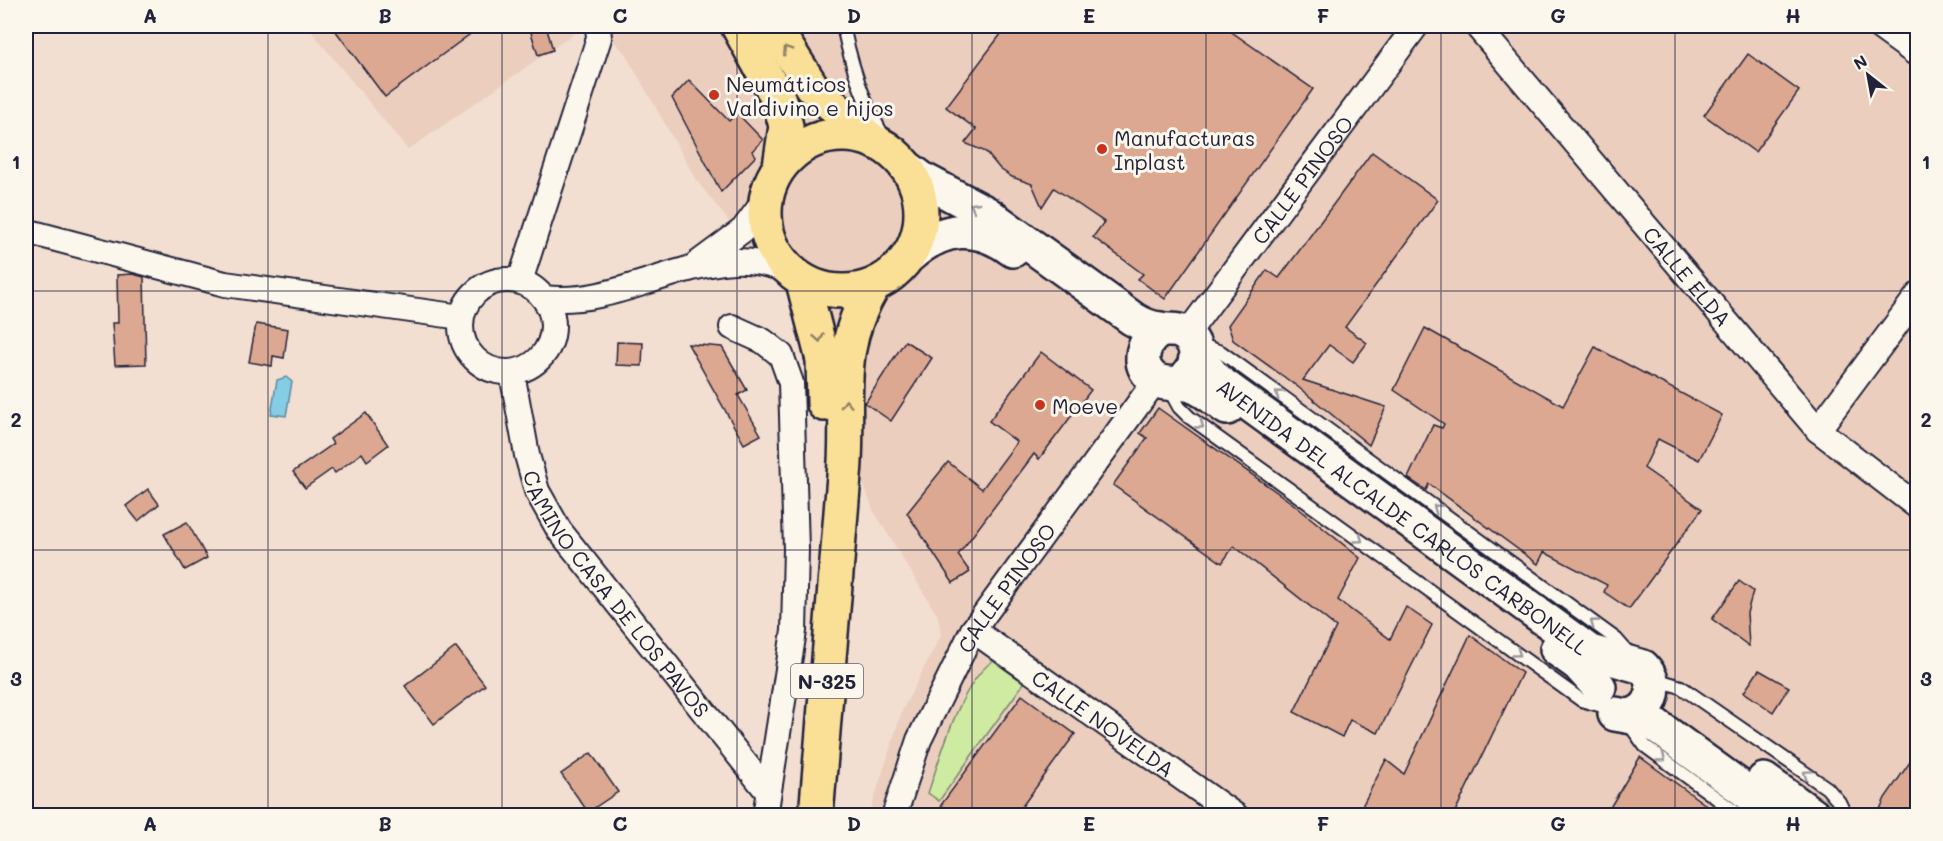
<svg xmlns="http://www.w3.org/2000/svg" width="1943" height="841" font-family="Mali,sans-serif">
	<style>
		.built { fill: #ebcebe }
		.green { fill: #cfeaa1; stroke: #78866e; stroke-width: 1.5 }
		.water { fill: #84cde5; stroke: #5d89a1; stroke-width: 1.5 }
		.building { fill: #dca891; stroke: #22223b; stroke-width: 1.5 }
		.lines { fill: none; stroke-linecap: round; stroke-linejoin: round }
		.lane-casing { stroke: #22223b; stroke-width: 16 }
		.street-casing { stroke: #22223b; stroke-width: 28 }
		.secondary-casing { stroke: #22223b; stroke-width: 38 }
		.highway-casing { stroke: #22223b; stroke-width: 38 }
		.lane { stroke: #fbf7ec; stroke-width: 12 }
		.street { stroke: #fbf7ec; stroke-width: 24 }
		.secondary { stroke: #fbf7ec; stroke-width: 33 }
		.highway { stroke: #fadf96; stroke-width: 33 }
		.oneway { stroke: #8e8068 }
		.oneway2 { stroke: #99979c }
		.grid { fill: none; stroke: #22223b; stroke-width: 1.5; stroke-opacity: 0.55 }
		.poi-dot { fill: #c8321e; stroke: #fbf7ec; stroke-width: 2 }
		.labels { text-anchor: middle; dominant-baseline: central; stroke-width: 6; stroke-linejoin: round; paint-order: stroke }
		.shield { fill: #fbf7ec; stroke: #636270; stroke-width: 1.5 }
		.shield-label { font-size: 20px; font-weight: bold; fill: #22223b }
		.poi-label { font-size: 21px; fill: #22223b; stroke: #fbf7ec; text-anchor: start }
		.street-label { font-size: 21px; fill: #22223b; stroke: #fbf7ec }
		.neatline { fill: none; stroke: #22223b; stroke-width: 2 }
		.grid-label { font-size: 20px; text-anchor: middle; font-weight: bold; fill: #22223b }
	</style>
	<rect width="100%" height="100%" fill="#f2dfd1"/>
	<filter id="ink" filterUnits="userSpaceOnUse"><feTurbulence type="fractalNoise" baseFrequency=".0167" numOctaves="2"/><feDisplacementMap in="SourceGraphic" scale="12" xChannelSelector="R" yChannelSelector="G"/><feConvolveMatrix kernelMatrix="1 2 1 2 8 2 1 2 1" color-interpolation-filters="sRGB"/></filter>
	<g filter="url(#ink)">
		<g class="built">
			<path d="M307,26H585L408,150Z"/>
			<path d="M599,26H1878L1918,55L1917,815H869L902,711L941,635L938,616L873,510L798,302L785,284L769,272L697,181L625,53Z"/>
		</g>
		<path class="green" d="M993,661L1024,683L939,801L928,793C941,756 960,683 993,661Z"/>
		<path class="water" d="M286,377L292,382L286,416L271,414L277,380Z"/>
		<g class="building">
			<path d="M332,26H481L385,97Z"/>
			<path d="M529,26H546L553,50L538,55Z"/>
			<path d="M1007,26H1223L1313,89L1165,299L1138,279L1143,274L1093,237L1104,222L1054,188L1042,207L1032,184L1012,177L1000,169L986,152L965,143L976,129L946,107Z"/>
			<path d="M1748,54L1799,91L1755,152L1704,115Z"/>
			<path d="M689,80L729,121L737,113L763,140L752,151L756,156L721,192L672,98Z"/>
			<path d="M1372,152L1438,200L1345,327L1367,343L1353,362L1329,345L1303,380L1386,407L1369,445L1298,387L1233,340L1228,325L1267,270L1279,278Z"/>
			<path d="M133,274L144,277L146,364L115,365L112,323H118L117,275Z"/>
			<path d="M256,324L288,329L284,358L273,356L272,366L249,362Z"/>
			<path d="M1425,328L1563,406L1595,347L1722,415L1699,460L1658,439L1644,468L1702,509L1629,609L1604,592L1607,585L1544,552L1538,564L1429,484L1426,490L1408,478L1433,425L1442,428L1444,424L1394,390Z"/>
			<path d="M905,341L932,358L891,421L865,403Z"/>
			<path d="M617,342L643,343L642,366L616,365Z"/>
			<path d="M688,344L722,347L747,390L738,395L761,435L744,444Z"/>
			<path d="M1041,352L1091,390L1039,459L1034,454L958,555L970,572L953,583L907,513L948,462L982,489L1017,442L989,421Z"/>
			<path d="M1158,408L1292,503L1360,558L1338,600L1390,639L1406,607L1432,625L1378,733L1350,720L1342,737L1294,712L1336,627L1234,546L1222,563L1113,485L1147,438L1140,433Z"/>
			<path d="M366,413L388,445L367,461L362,453L335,473L332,469L305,488L293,472L333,444L330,439Z"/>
			<path d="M148,489L159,504L138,521L126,506Z"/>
			<path d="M187,522L207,558L185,570L164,534Z"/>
			<path d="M1739,581L1753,591L1747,613L1749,646L1712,619Z"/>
			<path d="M1470,635L1522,673L1453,816H1357L1386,760L1404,774Z"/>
			<path d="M456,647L485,685L434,724L405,686Z"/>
			<path d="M1759,670L1789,687L1773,712L1744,692Z"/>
			<path d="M1022,695L1075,734L1015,816H956L941,805Z"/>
			<path d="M1917,752V816H1877L1885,798Z"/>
			<path d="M591,753L618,792L588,812L561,774Z"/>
			<path d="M1640,757L1721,816H1605Z"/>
		</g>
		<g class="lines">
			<g class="lane-casing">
				<g id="lane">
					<path d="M843,26C852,69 868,120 897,155"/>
					<path d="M1198,344L1221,352L1616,639L1630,655"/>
					<path d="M1168,387L1179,407L1189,417L1581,700L1606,707"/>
					<path d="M1655,679L1681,687L1827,788L1839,802L1846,816"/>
					<path d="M1627,721L1645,746L1741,816"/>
				</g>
			</g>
			<g class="street-casing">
				<g id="street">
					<path id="s1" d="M1477,26L1818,430L1918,507"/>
					<path d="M1878,26L1918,55"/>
					<path d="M26,231L225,284L461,317"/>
					<path d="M697,264L743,230L763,203"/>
					<circle cx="507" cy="326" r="46"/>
					<path d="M520,281L599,38L598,26"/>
					<path d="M544,298C610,306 669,265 734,261C754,260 771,265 789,271"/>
					<path d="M732,327L763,341L781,355L791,383L796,549L794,631L765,816"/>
					<path id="s2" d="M1186,335L1416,26"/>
					<path id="s3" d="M512,373L527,455L537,491L559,530L768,792"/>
					<path d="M1818,430L1918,295"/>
					<path id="s4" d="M973,630L1236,816"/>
					<path id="s5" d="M894,816L919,740L973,630L1156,380"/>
				</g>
			</g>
			<g class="secondary-casing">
				<g id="secondary">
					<path d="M906,167L922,179L986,213L1133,319C1141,324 1150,328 1160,329C1166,331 1172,329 1179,331C1198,338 1201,361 1188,375"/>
					<path d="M910,255C943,226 977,223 1013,250"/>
					<path d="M1162,330C1142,339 1135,365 1154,379C1165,386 1179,382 1191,385C1204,389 1216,400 1227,408"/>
					<path id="s6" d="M1197,356L1216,380L1590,652L1643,667C1660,685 1654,710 1629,716"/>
					<path d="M1557,649L1578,664L1599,687"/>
					<path d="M1615,714L1644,719L1654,724L1780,816"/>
					<path d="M1764,780L1814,816"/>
				</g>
			</g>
			<g class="highway-casing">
				<g id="highway">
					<path d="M738,26L779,100L786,126L780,166"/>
					<path d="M773,26L812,87L869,138"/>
					<circle cx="843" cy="213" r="78"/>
					<path d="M803,282L823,360L824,404"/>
					<path d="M816,816C825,702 835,589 844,476C851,403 832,354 873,286"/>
				</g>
			</g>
			<use href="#lane" class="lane"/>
			<use href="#street" class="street"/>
			<use href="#secondary" class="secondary"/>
			<use href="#highway" class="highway"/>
		</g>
		<defs><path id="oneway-chevron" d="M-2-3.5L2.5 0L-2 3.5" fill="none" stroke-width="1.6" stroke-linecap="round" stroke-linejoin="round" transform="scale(1.5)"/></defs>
		<g class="oneway">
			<use href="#oneway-chevron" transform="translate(787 50) rotate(-123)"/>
			<use href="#oneway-chevron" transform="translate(819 338) rotate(80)"/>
			<use href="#oneway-chevron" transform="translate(846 404) rotate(-92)"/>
		</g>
		<g class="oneway2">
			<use href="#oneway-chevron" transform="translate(974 206) rotate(-150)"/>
			<use href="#oneway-chevron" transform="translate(1279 394) rotate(-144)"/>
			<use href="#oneway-chevron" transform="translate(1200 425) rotate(36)"/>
			<use href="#oneway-chevron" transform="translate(1437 508) rotate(-144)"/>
			<use href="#oneway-chevron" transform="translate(1359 539) rotate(36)"/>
			<use href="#oneway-chevron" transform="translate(1594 623) rotate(-144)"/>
			<use href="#oneway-chevron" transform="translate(1517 653) rotate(36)"/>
			<use href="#oneway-chevron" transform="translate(1662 758) rotate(36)"/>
			<use href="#oneway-chevron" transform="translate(1807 774) rotate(-145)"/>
		</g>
	</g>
	<path class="grid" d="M268,26V816M502,26V816M737,26V816M972,26V816M1206,26V816M1441,26V816M1675,26V816M26,291H1918M26,550H1918"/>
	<g class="poi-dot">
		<circle cx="714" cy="95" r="6"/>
		<circle cx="1102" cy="149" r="6"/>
		<circle cx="1040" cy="405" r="6"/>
	</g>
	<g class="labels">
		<rect class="shield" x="791" y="664" width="72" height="34" rx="4.5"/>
		<g class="shield-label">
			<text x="827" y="681">N-325</text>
		</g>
		<g class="poi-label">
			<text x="726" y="83">Neumáticos<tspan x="726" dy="24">Valdivino e hijos</tspan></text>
			<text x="1114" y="137">Manufacturas<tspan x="1114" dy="24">Inplast</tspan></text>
			<text x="1052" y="405">Moeve</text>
		</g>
		<g class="street-label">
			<text stroke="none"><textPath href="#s2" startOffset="194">CALLE PINOSO</textPath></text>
			<text stroke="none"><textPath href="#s1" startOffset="327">CALLE ELDA</textPath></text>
			<text stroke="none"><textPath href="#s6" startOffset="262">AVENIDA DEL ALCALDE CARLOS CARBONELL</textPath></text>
			<text stroke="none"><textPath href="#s5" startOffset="256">CALLE PINOSO</textPath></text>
			<text stroke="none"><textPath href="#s3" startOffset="250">CAMINO CASA DE LOS PAVOS</textPath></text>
			<text stroke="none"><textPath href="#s4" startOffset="160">CALLE NOVELDA</textPath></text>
		</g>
	</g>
	<rect width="1943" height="841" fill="none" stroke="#fbf7ec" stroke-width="66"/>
	<g transform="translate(1868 75) rotate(329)" stroke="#fbf7ec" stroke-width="4.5" paint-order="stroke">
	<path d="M0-4.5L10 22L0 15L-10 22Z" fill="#22223b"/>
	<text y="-9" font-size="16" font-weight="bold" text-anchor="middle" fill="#22223b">N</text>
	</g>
	<rect x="33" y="33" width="1877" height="775" class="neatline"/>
	<g class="grid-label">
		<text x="150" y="23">A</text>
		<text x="385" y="23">B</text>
		<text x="620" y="23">C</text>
		<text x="854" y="23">D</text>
		<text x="1089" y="23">E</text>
		<text x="1323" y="23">F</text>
		<text x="1558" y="23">G</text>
		<text x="1793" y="23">H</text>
		<text x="16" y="169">1</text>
		<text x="1926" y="169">1</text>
		<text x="16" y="427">2</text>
		<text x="1926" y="427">2</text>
		<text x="16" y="686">3</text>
		<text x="1926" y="686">3</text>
		<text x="150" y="831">A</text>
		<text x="385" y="831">B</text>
		<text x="620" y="831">C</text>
		<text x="854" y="831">D</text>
		<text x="1089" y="831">E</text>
		<text x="1323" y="831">F</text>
		<text x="1558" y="831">G</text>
		<text x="1793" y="831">H</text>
	</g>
</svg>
